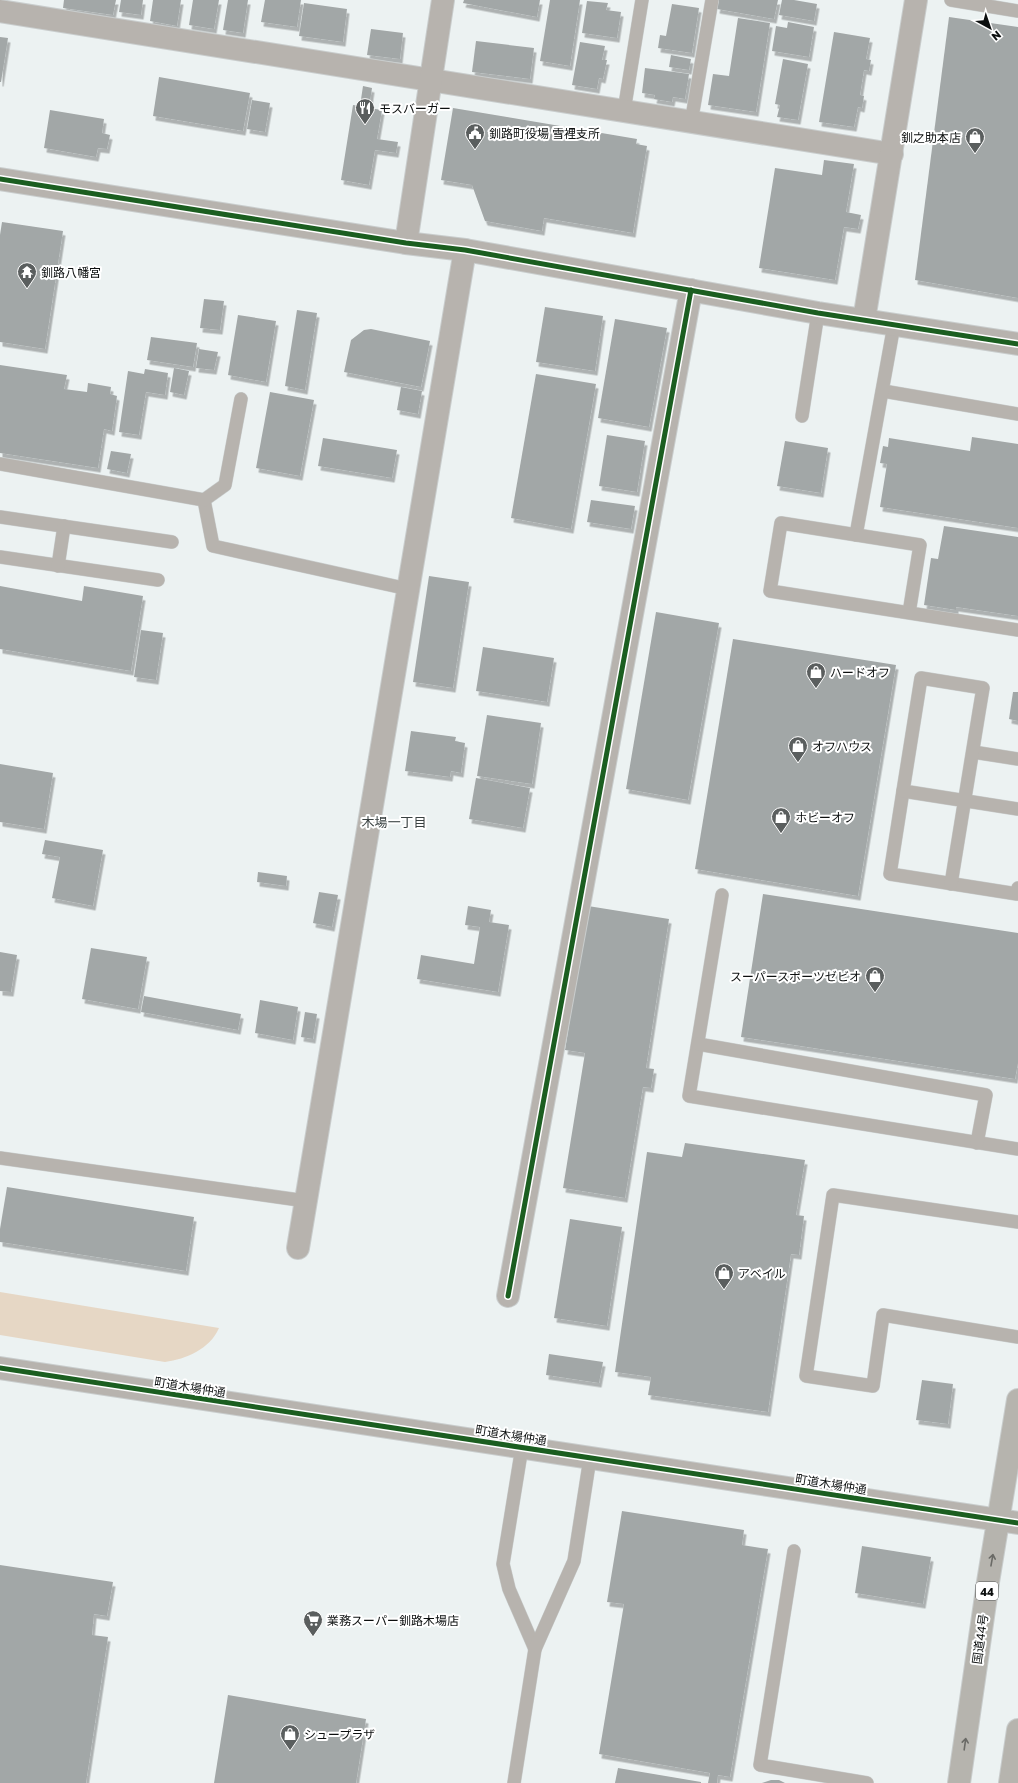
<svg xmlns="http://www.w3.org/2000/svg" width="1018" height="1783" font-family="'Golos Text','Noto Sans JP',sans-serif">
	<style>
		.green { fill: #e6d7c5 }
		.building { fill: #a2a7a7; filter: url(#shadow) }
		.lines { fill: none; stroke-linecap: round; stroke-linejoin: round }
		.service-casing { stroke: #c9cdcd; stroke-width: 14 }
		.minor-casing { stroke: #c9cdcd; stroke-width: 24 }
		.trunk-casing { stroke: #c9cdcd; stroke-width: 24 }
		.service { stroke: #b7b3ae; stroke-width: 13 }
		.minor { stroke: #b7b3ae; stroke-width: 22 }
		.trunk { stroke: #b6b4ae; stroke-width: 22 }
		.cycleway-casing { stroke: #fff; stroke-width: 8 }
		.cycleway { stroke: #1b5e20; stroke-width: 5 }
		.oneway { stroke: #6a6a66 }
		.labels { text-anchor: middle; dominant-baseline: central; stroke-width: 4; stroke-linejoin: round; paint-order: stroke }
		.shield { fill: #fff; stroke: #555757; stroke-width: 1 }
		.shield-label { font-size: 11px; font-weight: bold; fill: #0c0f0f }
		.poi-label { font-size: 12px; fill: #0c0f0f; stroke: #fff; text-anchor: start }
		.street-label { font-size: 12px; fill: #0c0f0f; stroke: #fff }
		.neighbourhood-label { font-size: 13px; fill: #394141; stroke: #fff }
	</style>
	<defs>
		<filter id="shadow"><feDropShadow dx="2.5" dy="4.5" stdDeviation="0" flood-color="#0004"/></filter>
	</defs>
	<rect width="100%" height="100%" fill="#ecf2f2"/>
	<path class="green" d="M0,1292L219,1328C210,1349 186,1359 165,1362L0,1335Z"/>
	<g class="building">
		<path d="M64,0H116L113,15L63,8Z"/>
		<path d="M121,0H143L141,15L119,12Z"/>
		<path d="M153,0H181L177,26L150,21Z"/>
		<path d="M193,0H219L214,29L189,25Z"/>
		<path d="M228,0H248L243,33L223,30Z"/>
		<path d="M265,0H301L297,27L261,22Z"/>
		<path d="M464,0H540L537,17L463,3Z"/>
		<path d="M550,0H580L570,66L540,61Z"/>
		<path d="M719,0H778L774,19L717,9Z"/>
		<path d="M782,0H794L817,4L814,21L779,15Z"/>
		<path d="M587,1L608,3L606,10L621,12L617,38L582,33Z"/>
		<path d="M304,3L347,9L343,42L299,36Z"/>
		<path d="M672,4L699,8L692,53L658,48L660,35L666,36Z"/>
		<path d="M949,17L1018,27V298L915,280Z"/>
		<path d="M738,18L770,23L756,112L708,105L713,74L729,76Z"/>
		<path d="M788,22L814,27L809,57L772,51L776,26L787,28Z"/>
		<path d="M371,29L403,33L400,59L367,55Z"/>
		<path d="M834,32L870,38L866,59L871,60L869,71L864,70L860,95L864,96L862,108L858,107L854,127L819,122Z"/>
		<path d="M0,37L8,38L1,82H0Z"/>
		<path d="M476,41L534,48L530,79L472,72Z"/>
		<path d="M580,42L605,46L602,60H607L603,79L599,78L597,89L572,85Z"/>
		<path d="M671,55L691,59L689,70L669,67Z"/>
		<path d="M783,59L808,64L798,120L777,117L780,105L775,104Z"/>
		<path d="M645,68L689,74L685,99L673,97L672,102L654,99L655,95L642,93Z"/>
		<path d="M159,77L250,93L243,131L153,116Z"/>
		<path d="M363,86L372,88L369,108L382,110L377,139L398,142L396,153L375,150L369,185L341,180L353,105L360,106Z"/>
		<path d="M252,100L270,103L265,132L247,129Z"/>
		<path d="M453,108L637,139L636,144L647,146L633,233L544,218L542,231L485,221L472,185L441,180Z"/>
		<path d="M50,110L104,119L102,133L110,135L107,149L98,148L96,157L44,148Z"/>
		<path d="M824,160L854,164L846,212L861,215L858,229L844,227L835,280L759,268L775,168L822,175Z"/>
		<path d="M2,222L63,231L45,349L0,342V235Z"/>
		<path d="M204,299L224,301L220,330L200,328Z"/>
		<path d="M545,307L603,316L595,371L536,362Z"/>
		<path d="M297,310L317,313L305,390L285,386Z"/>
		<path d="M238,315L276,321L266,382L228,375Z"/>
		<path d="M615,319L667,328L649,427L598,418Z"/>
		<path d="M371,329L430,341L421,387L344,372L351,340L364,330Z"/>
		<path d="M151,337L197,343L193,367L147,360Z"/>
		<path d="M199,349L218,352L214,370L196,368Z"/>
		<path d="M0,365L67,375L64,389L87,392L88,383L111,387L110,394L117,396L112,431L104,429L98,468L0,453Z"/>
		<path d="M174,368L189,371L184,395L170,392Z"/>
		<path d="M145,369L168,373L165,395L146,392L139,435L119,432L128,371L144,374Z"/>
		<path d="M536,374L596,384L571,529L511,518Z"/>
		<path d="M401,387L422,391L418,414L397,410Z"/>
		<path d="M270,392L314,400L300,476L256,468Z"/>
		<path d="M607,435L645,441L637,492L599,486Z"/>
		<path d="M972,437L1018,444V528L880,507L887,464L880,463L883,446L888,447L889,438L970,451Z"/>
		<path d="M323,438L397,450L392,478L318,466Z"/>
		<path d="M785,441L828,448L821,493L777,486Z"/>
		<path d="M111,451L131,454L127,473L107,469Z"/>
		<path d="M591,500L635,506L631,529L587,522Z"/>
		<path d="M944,526L1018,537V616L956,607V610L924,605L931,558L938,559Z"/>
		<path d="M429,576L469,582L453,688L413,682Z"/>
		<path d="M0,586L82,601L84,586L143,596L131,671L0,649Z"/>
		<path d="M656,612L719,623L688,800L626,789Z"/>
		<path d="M141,630L163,633L156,680L134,677Z"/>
		<path d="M733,639L896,665L858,896L695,869Z"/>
		<path d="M483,647L554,658L547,702L476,691Z"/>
		<path d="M1013,692H1018V721L1009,719Z"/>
		<path d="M487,715L541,723L532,784L477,776Z"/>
		<path d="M411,731L456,737L455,741L465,743L461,773L451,771L450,777L405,771Z"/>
		<path d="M0,764L53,773L44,829L0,822Z"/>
		<path d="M476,778L530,788L523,828L469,819Z"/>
		<path d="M45,840L103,850L93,906L52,898L60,857L42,854Z"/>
		<path d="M258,872L287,876L286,886L257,882Z"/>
		<path d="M319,892L338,895L332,927L313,923Z"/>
		<path d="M763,894L1018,933V1063L1015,1079L741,1037Z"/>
		<path d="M468,906L491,910L489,922L509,925L498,992L417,979L421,955L474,964L480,927L465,925Z"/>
		<path d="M588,906L669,919L646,1068L654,1069L651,1088L643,1087L625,1198L563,1188L585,1053L565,1050Z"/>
		<path d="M91,948L147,957L138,1009L82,999Z"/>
		<path d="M0,952L17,955L11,992L0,991Z"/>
		<path d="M144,996L241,1014L238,1030L141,1012Z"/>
		<path d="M260,1000L298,1007L293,1040L255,1033Z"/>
		<path d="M305,1012L317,1014L313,1039L301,1037Z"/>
		<path d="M685,1143L805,1160L796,1215L804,1216L799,1255L791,1254L768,1412L648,1395L651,1377L615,1372L647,1152L682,1157Z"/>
		<path d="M7,1187L194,1217L186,1271L0,1242V1229Z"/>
		<path d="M570,1219L622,1227L607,1326L554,1318Z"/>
		<path d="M549,1354L603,1362L599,1383L546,1375Z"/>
		<path d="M922,1380L953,1384L948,1424L916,1420Z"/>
		<path d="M622,1511L744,1530L742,1545L768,1549L730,1777L718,1775L717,1783H708L710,1773L599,1754L624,1604L607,1602Z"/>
		<path d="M862,1546L931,1557L923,1604L855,1593Z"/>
		<path d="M0,1565L113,1582L107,1616L94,1614L92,1635L108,1637L86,1783H0Z"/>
		<path d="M228,1695L366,1719L356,1783H214Z"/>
		<path d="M618,1768L701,1782V1783H615Z"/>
		<path d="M771,1780H779L785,1783H762Z"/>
	</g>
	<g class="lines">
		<g class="service-casing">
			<g id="service">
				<path d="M951,0L1018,11"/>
				<path d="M624,111L642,0"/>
				<path d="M691,123L712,0"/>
				<path d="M883,391L1018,414"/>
				<path d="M802,416L818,313"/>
				<path d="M0,464L204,500L213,546L408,589"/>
				<path d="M204,500L225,485L241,399"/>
				<path d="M0,517L172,542"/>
				<path d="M856,535L894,325"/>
				<path d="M0,557L158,580"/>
				<path d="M58,566L64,526"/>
				<path d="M909,613L920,545L781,523L770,591L1018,630"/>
				<path d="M973,752L1018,759"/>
				<path d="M903,791L890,874L1017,894L1018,888"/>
				<path d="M951,884C962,818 972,753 983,688L921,678L903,791L1018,809"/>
				<path d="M722,895L689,1096L1018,1149"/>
				<path d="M698,1044L986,1095L977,1143"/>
				<path d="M0,1158L306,1201"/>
				<path d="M1018,1222L833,1195L806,1376L873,1386L883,1315L1018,1337"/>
				<path d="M522,1447L503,1564L509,1589L535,1649"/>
				<path d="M794,1551L760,1765L867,1783"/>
				<path d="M514,1783L535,1649L574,1561L590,1458"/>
			</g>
		</g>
		<g class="minor-casing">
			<g id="minor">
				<path d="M0,11L892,154"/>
				<path d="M0,179L406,243L465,250L818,313L1018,344"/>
				<path d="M406,243L443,0"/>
				<path d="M864,320L916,0"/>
				<path d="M298,1248L465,250"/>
				<path d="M508,1296L691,290"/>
				<path d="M0,1368L1018,1523"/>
			</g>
		</g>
		<g class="trunk-casing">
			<g id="trunk">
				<path d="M959,1783L988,1582L1018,1400"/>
				<path d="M1010,1783L1018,1730"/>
			</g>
		</g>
		<use href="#service" class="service"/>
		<use href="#minor" class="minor"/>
		<use href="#trunk" class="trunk"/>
		<g class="cycleway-casing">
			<g id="cycleway">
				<path d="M0,179L406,243L465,250L818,313L1018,344"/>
				<path d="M508,1296L691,290"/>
				<path d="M0,1368L1018,1523"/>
			</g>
		</g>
		<use href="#cycleway" class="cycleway"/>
	</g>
	<defs><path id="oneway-shaft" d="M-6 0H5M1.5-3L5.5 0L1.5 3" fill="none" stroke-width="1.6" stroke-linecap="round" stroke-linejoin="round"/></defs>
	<g class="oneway">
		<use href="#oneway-shaft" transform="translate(992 1560) rotate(-80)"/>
		<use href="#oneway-shaft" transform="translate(965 1744) rotate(-82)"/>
	</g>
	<defs>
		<g id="restaurant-pin" transform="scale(1)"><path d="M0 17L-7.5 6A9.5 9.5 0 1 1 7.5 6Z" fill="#5a5e5e" stroke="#fff"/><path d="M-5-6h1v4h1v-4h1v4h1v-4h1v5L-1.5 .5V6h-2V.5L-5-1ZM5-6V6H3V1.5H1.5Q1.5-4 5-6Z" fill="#fff"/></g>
		<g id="civic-pin" transform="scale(1)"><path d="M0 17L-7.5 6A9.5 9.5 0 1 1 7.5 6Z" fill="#5a5e5e" stroke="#fff"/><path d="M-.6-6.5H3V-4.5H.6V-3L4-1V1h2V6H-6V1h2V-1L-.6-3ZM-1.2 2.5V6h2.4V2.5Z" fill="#fff"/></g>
		<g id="shop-pin" transform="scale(1)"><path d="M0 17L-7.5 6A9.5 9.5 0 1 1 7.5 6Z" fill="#5a5e5e" stroke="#fff"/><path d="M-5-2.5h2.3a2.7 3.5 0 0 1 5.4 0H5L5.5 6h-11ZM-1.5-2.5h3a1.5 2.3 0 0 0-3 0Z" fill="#fff"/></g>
		<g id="temple-pin" transform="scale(1)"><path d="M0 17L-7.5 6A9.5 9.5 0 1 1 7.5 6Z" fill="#5a5e5e" stroke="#fff"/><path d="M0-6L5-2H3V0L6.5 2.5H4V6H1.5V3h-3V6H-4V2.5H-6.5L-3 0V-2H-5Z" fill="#fff"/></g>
		<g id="supermarket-pin" transform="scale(1)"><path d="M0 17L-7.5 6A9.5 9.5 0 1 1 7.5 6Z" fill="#5a5e5e" stroke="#fff"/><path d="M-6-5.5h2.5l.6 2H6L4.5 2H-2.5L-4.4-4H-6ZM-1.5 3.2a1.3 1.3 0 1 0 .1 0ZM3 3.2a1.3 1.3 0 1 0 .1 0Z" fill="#fff"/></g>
	</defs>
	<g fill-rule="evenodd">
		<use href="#restaurant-pin" x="365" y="108"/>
		<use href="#civic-pin" x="475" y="133"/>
		<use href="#shop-pin" x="975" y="137"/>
		<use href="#temple-pin" x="27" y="272"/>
		<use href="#shop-pin" x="816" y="672"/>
		<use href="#shop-pin" x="798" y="746"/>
		<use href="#shop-pin" x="781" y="817"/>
		<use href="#shop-pin" x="875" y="976"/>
		<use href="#shop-pin" x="724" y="1273"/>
		<use href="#supermarket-pin" x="313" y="1620"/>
		<use href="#shop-pin" x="290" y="1734"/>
	</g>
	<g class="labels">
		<rect class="shield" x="976" y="1582" width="22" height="18" rx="3"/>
		<g class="shield-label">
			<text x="987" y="1591">44</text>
		</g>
		<g class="poi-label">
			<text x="379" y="108">モスバーガー</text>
			<text x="489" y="133">釧路町役場 雪裡支所</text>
			<text x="961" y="137" text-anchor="end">釧之助本店</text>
			<text x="41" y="272">釧路八幡宮</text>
			<text x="830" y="672">ハードオフ</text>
			<text x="812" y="746">オフハウス</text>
			<text x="795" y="817">ホビーオフ</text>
			<text x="861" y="976" text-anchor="end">スーパースポーツゼビオ</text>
			<text x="738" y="1273">アベイル</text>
			<text x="327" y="1620">業務スーパー釧路木場店</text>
			<text x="304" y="1734">シュープラザ</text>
		</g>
		<g class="street-label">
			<text transform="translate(190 1387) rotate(9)">町道木場仲通</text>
			<text transform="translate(511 1435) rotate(9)">町道木場仲通</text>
			<text transform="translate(831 1484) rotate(9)">町道木場仲通</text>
			<text transform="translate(980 1639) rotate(-82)">国道44号</text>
		</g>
		<g class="neighbourhood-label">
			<text x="394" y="822">木場一丁目</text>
		</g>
	</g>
	<g transform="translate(990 28) rotate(140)" stroke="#ffffff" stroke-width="3" paint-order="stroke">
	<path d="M0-3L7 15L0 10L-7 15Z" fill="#0c0f0f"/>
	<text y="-6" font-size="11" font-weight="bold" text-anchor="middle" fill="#0c0f0f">N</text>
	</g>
</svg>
